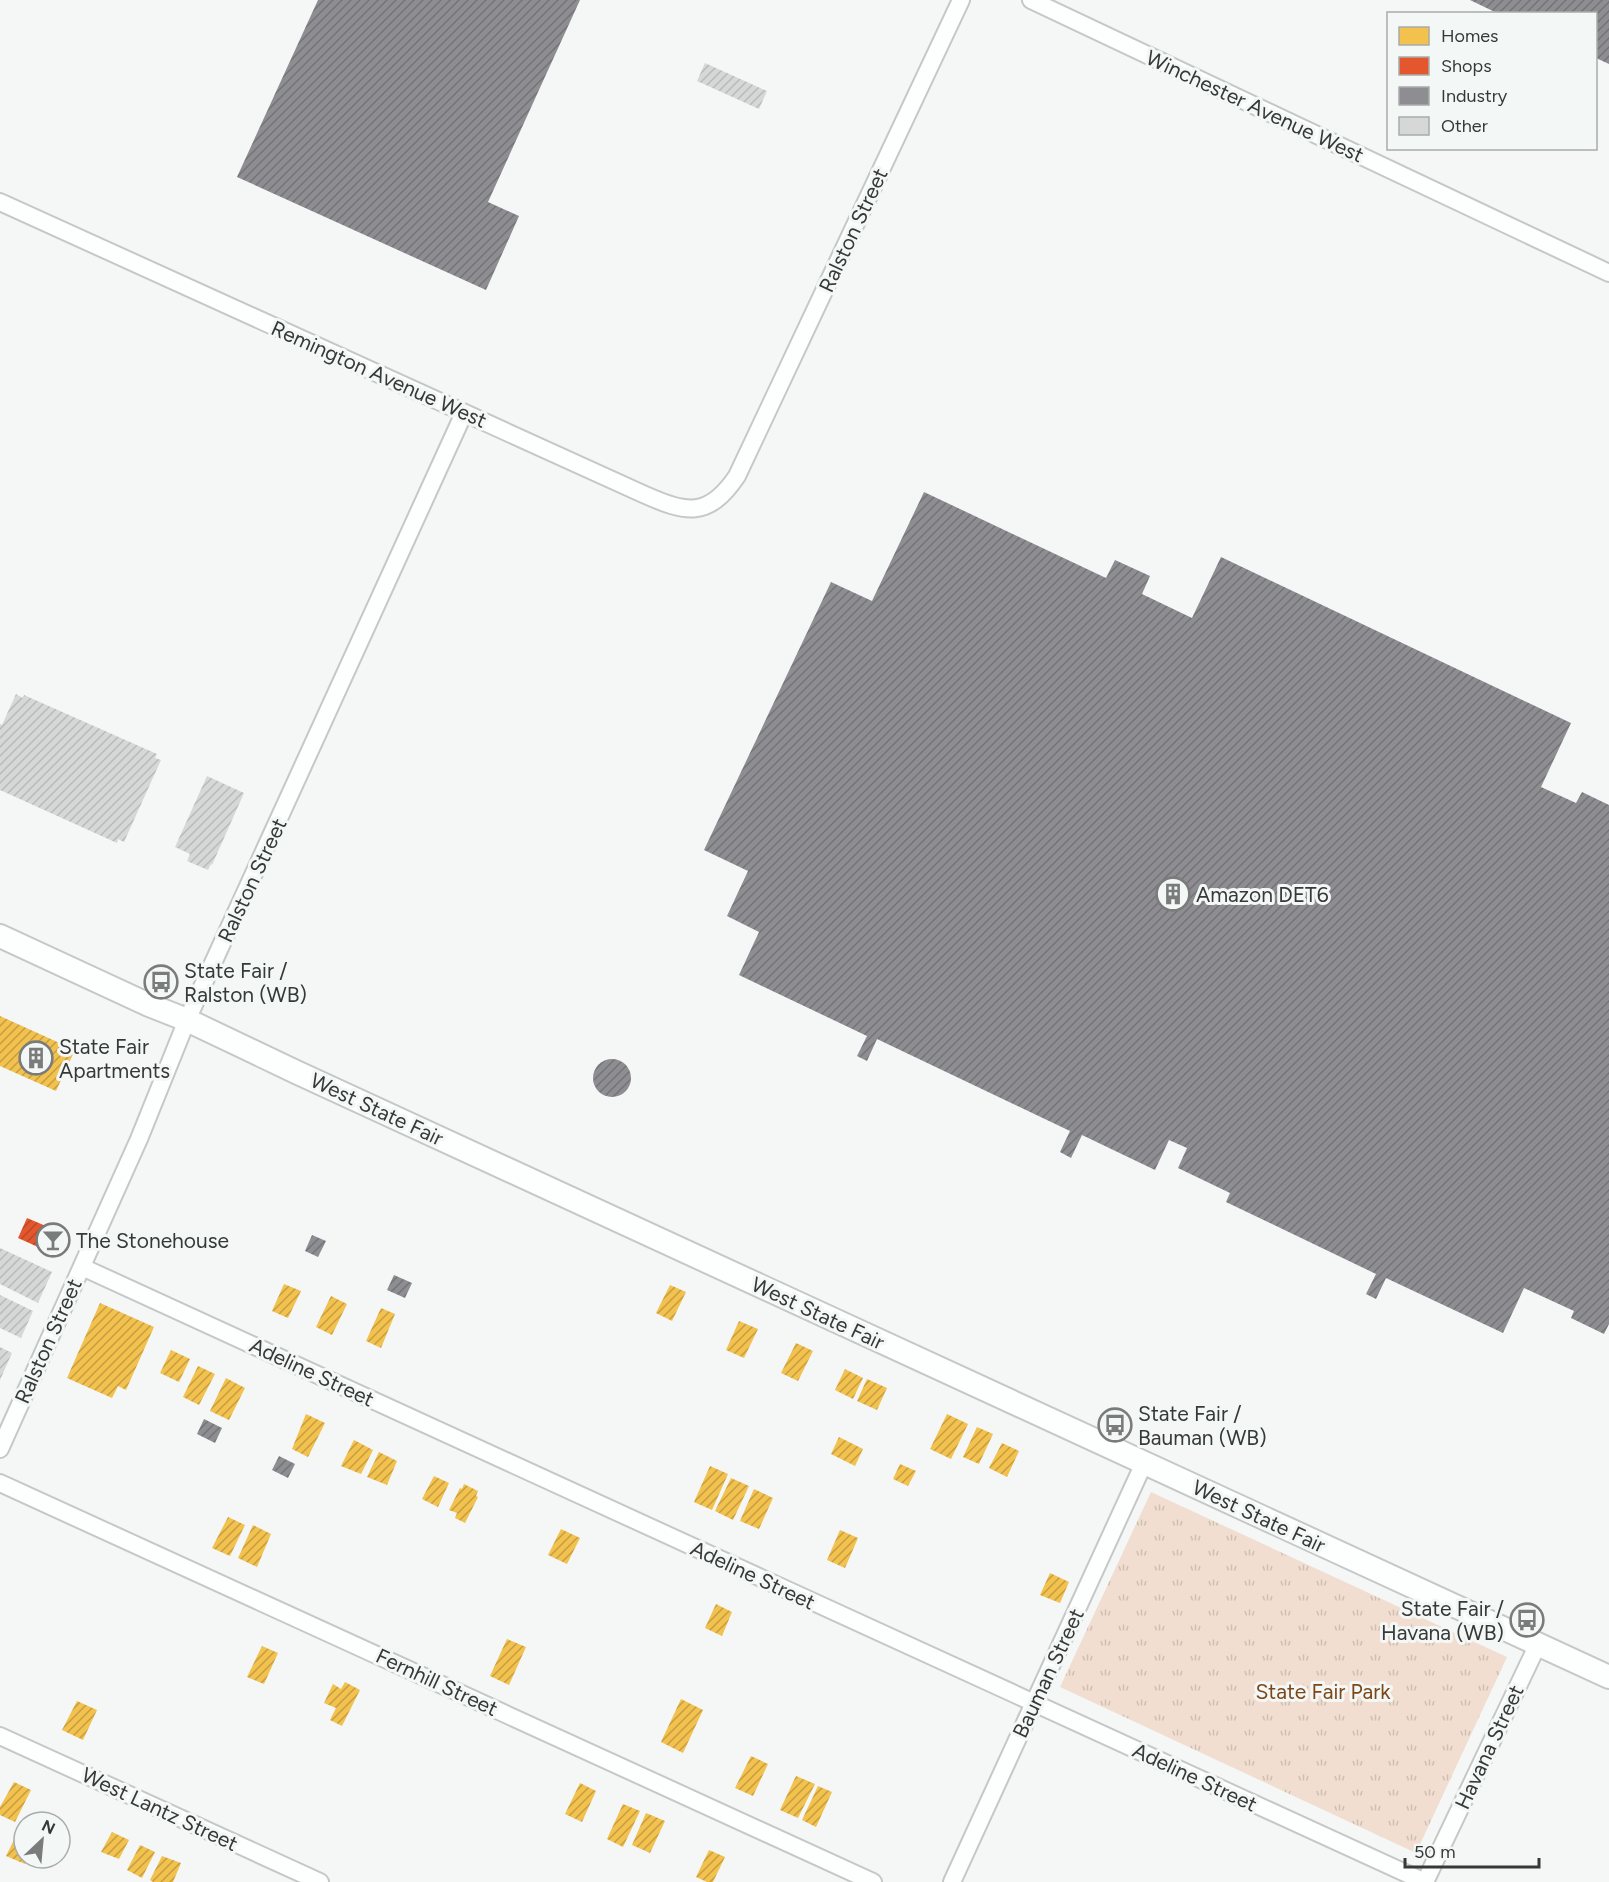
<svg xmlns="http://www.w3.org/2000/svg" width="1609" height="1882" font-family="Figtree,sans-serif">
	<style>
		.grass { fill: url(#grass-tufts) }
		.homes { fill: url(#homes-hatch) }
		.shops { fill: url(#shops-hatch) }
		.industry { fill: url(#industry-hatch) }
		.building { fill: url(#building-hatch) }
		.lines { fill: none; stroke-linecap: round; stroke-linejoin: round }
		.street-casing { stroke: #c6c8c8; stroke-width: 20 }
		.secondary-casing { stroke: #c6c8c8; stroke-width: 26 }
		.street { stroke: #fdfefe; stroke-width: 16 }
		.secondary { stroke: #fdfefe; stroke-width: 22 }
		.labels { text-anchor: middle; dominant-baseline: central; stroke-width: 6; stroke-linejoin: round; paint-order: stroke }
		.street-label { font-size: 21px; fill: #373939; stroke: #f3f8f7 }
		.poi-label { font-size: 21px; fill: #373939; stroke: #f3f8f7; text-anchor: start }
		.park-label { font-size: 21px; fill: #7d4718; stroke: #f3f8f7 }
	</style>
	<defs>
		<pattern id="grass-tufts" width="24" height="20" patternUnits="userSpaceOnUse" patternTransform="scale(1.5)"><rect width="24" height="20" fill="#f1ded0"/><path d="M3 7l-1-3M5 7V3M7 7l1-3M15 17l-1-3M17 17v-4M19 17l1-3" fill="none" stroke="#cfbfb3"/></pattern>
		<pattern id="homes-hatch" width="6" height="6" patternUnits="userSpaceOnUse" patternTransform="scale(1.5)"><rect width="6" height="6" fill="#f2c14e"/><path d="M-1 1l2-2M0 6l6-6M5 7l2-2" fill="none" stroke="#c59e42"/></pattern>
		<pattern id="shops-hatch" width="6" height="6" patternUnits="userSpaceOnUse" patternTransform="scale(1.5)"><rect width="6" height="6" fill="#e4572e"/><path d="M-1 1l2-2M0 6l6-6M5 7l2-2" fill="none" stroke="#ba4928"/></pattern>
		<pattern id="industry-hatch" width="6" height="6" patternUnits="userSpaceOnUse" patternTransform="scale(1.5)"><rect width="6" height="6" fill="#8d8d92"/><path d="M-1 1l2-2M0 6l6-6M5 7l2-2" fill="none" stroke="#747478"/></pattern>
		<pattern id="building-hatch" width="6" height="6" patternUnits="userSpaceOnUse" patternTransform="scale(1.5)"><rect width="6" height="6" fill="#d6d8d8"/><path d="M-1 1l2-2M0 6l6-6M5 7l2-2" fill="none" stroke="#b8baba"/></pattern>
	</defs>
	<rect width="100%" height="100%" fill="#f4f7f6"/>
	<path class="grass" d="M1151,1492L1507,1657L1416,1853L1060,1687Z"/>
	<g class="homes">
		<path d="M0,1016L75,1050L56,1091L0,1066Z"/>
		<path d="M284,1284L301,1291L288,1318L272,1311Z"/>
		<path d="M670,1285L686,1292L672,1321L656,1313Z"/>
		<path d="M331,1296L347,1304L332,1335L316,1327Z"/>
		<path d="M100,1303L154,1327L126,1390L118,1386L112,1398L67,1378Z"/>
		<path d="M381,1308L395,1314L381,1348L366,1341Z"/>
		<path d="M739,1321L758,1329L744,1358L726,1350Z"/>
		<path d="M796,1343L813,1351L798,1381L781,1373Z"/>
		<path d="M171,1350L190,1359L179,1382L160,1373Z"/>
		<path d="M198,1366L215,1374L199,1405L183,1397Z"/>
		<path d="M845,1369L863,1378L853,1399L835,1390Z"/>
		<path d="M226,1378L245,1388L229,1420L210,1411Z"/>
		<path d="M867,1379L887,1388L877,1410L857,1401Z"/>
		<path d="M306,1414L325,1423L308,1457L292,1449Z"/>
		<path d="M947,1414L968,1424L951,1459L930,1449Z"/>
		<path d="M977,1427L993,1434L979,1464L963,1457Z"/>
		<path d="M839,1437L863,1449L855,1466L831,1454Z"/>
		<path d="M354,1440L373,1450L361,1474L341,1466Z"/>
		<path d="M1002,1443L1019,1451L1007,1477L989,1468Z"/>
		<path d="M379,1452L397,1461L387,1485L367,1477Z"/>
		<path d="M900,1464L916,1471L908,1486L893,1479Z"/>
		<path d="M710,1466L728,1474L712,1510L694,1502Z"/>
		<path d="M434,1476L449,1483L438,1507L422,1499Z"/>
		<path d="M731,1478L749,1486L733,1520L715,1511Z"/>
		<path d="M464,1484L478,1491L476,1496L478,1497L465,1523L455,1518L457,1513L449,1510L460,1488L462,1489Z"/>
		<path d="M754,1489L773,1498L759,1529L740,1521Z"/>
		<path d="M228,1517L245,1525L230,1556L212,1548Z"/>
		<path d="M253,1525L271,1534L257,1567L238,1558Z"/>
		<path d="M561,1529L580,1538L567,1564L548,1555Z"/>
		<path d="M840,1530L858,1538L845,1568L827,1560Z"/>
		<path d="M1050,1573L1069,1582L1060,1603L1040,1595Z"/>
		<path d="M716,1604L732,1612L722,1636L705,1628Z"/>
		<path d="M507,1639L526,1647L509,1685L490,1676Z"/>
		<path d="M262,1646L278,1653L264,1684L247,1677Z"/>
		<path d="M345,1682L360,1690L342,1726L330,1720L336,1708L324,1703L333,1684L341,1689Z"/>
		<path d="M681,1699L703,1710L683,1753L661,1742Z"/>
		<path d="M77,1701L97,1710L83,1740L62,1730Z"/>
		<path d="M751,1756L768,1764L753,1796L735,1788Z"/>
		<path d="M796,1776L815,1784L798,1818L780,1810Z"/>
		<path d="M14,1782L31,1790L15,1822L0,1815V1807Z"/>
		<path d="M580,1783L596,1791L582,1822L565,1814Z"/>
		<path d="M818,1786L832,1792L816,1827L802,1820Z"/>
		<path d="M623,1804L640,1811L623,1847L607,1839Z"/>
		<path d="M646,1813L665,1821L650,1853L632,1845Z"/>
		<path d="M112,1832L129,1840L119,1859L101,1852Z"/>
		<path d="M14,1840L24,1844V1858H28L25,1864L6,1856Z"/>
		<path d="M140,1845L155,1852L142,1878L127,1870Z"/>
		<path d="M709,1850L725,1857L713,1882H707L696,1877Z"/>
		<path d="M162,1856L181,1863L173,1882H153L150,1880Z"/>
	</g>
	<path class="shops" d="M27,1218L67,1235L58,1256L18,1238Z"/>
	<g class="industry">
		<path d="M318,0H580L488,202L519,216L486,290L237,177Z"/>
		<path d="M1470,0H1609V64L1596,58V14H1499Z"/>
		<path d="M924,492L1106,578L1115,560L1150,576L1142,594L1192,618L1221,557L1571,723L1541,787L1576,803L1582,792L1609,805V1324L1604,1334L1571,1318L1574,1311L1524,1288L1503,1333L1386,1278L1376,1299L1366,1294L1376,1274L1226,1202L1230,1193L1178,1168L1187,1148L1169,1140L1155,1170L1082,1135L1071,1158L1060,1152L1070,1131L877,1039L867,1061L857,1056L867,1036L739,975L759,932L727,916L748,871L704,850L831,582L872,601Z"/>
		<circle cx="612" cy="1078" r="19"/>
		<path d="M312,1235L326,1241L318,1257L305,1251Z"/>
		<path d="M394,1275L412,1283L405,1298L387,1290Z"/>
		<path d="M204,1419L222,1428L215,1443L197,1434Z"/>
		<path d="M279,1456L295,1464L288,1478L272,1470Z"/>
	</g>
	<g class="building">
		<path d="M705,63L767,91L759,109L697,81Z"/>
		<path d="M16,694L23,698L24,695L157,754L155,758L161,760L124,842L118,839L117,843L0,790V724L2,725Z"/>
		<path d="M207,776L244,793L212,865L211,864L208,870L187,861L190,854L175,847Z"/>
		<path d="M0,1248L52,1272L38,1303L0,1284Z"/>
		<path d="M0,1295L33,1311L21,1338L0,1328Z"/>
		<path d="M0,1347L12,1353L0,1380Z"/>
	</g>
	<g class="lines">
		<g class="street-casing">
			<g id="street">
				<path d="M1031,0L1609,273"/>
				<path d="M0,202L643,494C686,513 708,519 737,476L961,0"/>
				<path d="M82,1267L1425,1882"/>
				<path d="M0,1449L139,1139L187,1020L464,413"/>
				<path d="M0,1483L873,1882"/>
				<path d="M0,1736L320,1882"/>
				<path d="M952,1882L1144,1463"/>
				<path d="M1425,1882L1538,1644"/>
			</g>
		</g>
		<g class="secondary-casing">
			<path id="secondary" d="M0,936L149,1005L187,1020L296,1072L1609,1677"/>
		</g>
		<use href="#street" class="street"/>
		<use href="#secondary" class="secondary"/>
	</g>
	<defs>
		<g id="building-ring" transform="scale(1.725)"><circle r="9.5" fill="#f3f8f7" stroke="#797c7b" stroke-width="1.5"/><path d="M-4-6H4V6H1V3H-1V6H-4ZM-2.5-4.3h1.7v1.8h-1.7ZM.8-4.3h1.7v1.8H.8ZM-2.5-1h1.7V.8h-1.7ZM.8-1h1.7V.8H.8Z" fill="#797c7b"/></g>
		<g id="bus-ring" transform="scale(1.725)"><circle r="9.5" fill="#f3f8f7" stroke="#797c7b" stroke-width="1.5"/><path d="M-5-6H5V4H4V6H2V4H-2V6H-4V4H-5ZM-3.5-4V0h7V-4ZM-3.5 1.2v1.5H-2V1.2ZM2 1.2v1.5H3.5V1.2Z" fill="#797c7b"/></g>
		<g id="bar-ring" transform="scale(1.725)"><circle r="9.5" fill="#f3f8f7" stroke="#797c7b" stroke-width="1.5"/><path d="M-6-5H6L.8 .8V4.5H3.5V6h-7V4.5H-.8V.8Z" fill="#797c7b"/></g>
	</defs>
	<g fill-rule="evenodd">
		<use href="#building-ring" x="1173" y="894"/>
		<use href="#bus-ring" x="161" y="982"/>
		<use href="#building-ring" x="36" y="1058"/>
		<use href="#bar-ring" x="53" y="1240"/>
		<use href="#bus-ring" x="1115" y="1425"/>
		<use href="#bus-ring" x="1527" y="1620"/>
	</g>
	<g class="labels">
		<g class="street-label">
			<text transform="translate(1255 106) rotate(25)">Winchester Avenue West</text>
			<text transform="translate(853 230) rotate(-65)">Ralston Street</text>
			<text transform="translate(379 374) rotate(24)">Remington Avenue West</text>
			<text transform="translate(252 880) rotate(-65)">Ralston Street</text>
			<text transform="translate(377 1109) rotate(25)">West State Fair</text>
			<text transform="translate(818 1313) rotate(25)">West State Fair</text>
			<text transform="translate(48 1341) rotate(-66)">Ralston Street</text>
			<text transform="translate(312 1372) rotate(25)">Adeline Street</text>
			<text transform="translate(1259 1516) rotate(25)">West State Fair</text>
			<text transform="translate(753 1575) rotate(25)">Adeline Street</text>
			<text transform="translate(1048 1673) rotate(-65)">Bauman Street</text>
			<text transform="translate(437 1682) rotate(25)">Fernhill Street</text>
			<text transform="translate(1489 1747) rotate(-65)">Havana Street</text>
			<text transform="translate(1195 1777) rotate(25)">Adeline Street</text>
			<text transform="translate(160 1809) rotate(25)">West Lantz Street</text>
		</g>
		<g class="poi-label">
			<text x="1196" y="894">Amazon DET6</text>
			<text x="184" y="970">State Fair /<tspan x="184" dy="24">Ralston (WB)</tspan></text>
			<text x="59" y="1046">State Fair<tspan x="59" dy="24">Apartments</tspan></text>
			<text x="76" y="1240">The Stonehouse</text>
			<text x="1138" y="1413">State Fair /<tspan x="1138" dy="24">Bauman (WB)</tspan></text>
			<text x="1504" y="1608" text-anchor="end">State Fair /<tspan x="1504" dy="24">Havana (WB)</tspan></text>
		</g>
		<g class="park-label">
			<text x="1323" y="1691">State Fair Park</text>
		</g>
	</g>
	<rect x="1387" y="12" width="210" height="138" fill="#f3f8f7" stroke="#a8acab" stroke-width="1.5"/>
	<rect x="1399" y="27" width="30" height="18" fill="#f2c14e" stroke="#a8acab" stroke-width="1.5"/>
	<text x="1441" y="42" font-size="18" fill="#373939">Homes</text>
	<rect x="1399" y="57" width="30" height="18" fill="#e4572e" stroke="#a8acab" stroke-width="1.5"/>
	<text x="1441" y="72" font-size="18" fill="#373939">Shops</text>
	<rect x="1399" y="87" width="30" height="18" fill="#8d8d92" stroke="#a8acab" stroke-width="1.5"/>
	<text x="1441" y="102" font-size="18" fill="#373939">Industry</text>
	<rect x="1399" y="117" width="30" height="18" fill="#d6d8d8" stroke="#a8acab" stroke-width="1.5"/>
	<text x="1441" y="132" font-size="18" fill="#373939">Other</text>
	<g transform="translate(42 1840) rotate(26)"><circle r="28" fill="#f3f8f7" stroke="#a8acab" stroke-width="1.5"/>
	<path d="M0-4.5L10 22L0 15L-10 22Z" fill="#797c7b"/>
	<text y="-9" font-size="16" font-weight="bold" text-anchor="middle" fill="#373939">N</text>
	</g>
	<path d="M1405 1858v9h134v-9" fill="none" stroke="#373939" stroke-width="3"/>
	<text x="1414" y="1858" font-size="18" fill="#373939" stroke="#f3f8f7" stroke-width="4.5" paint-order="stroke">50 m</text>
</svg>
